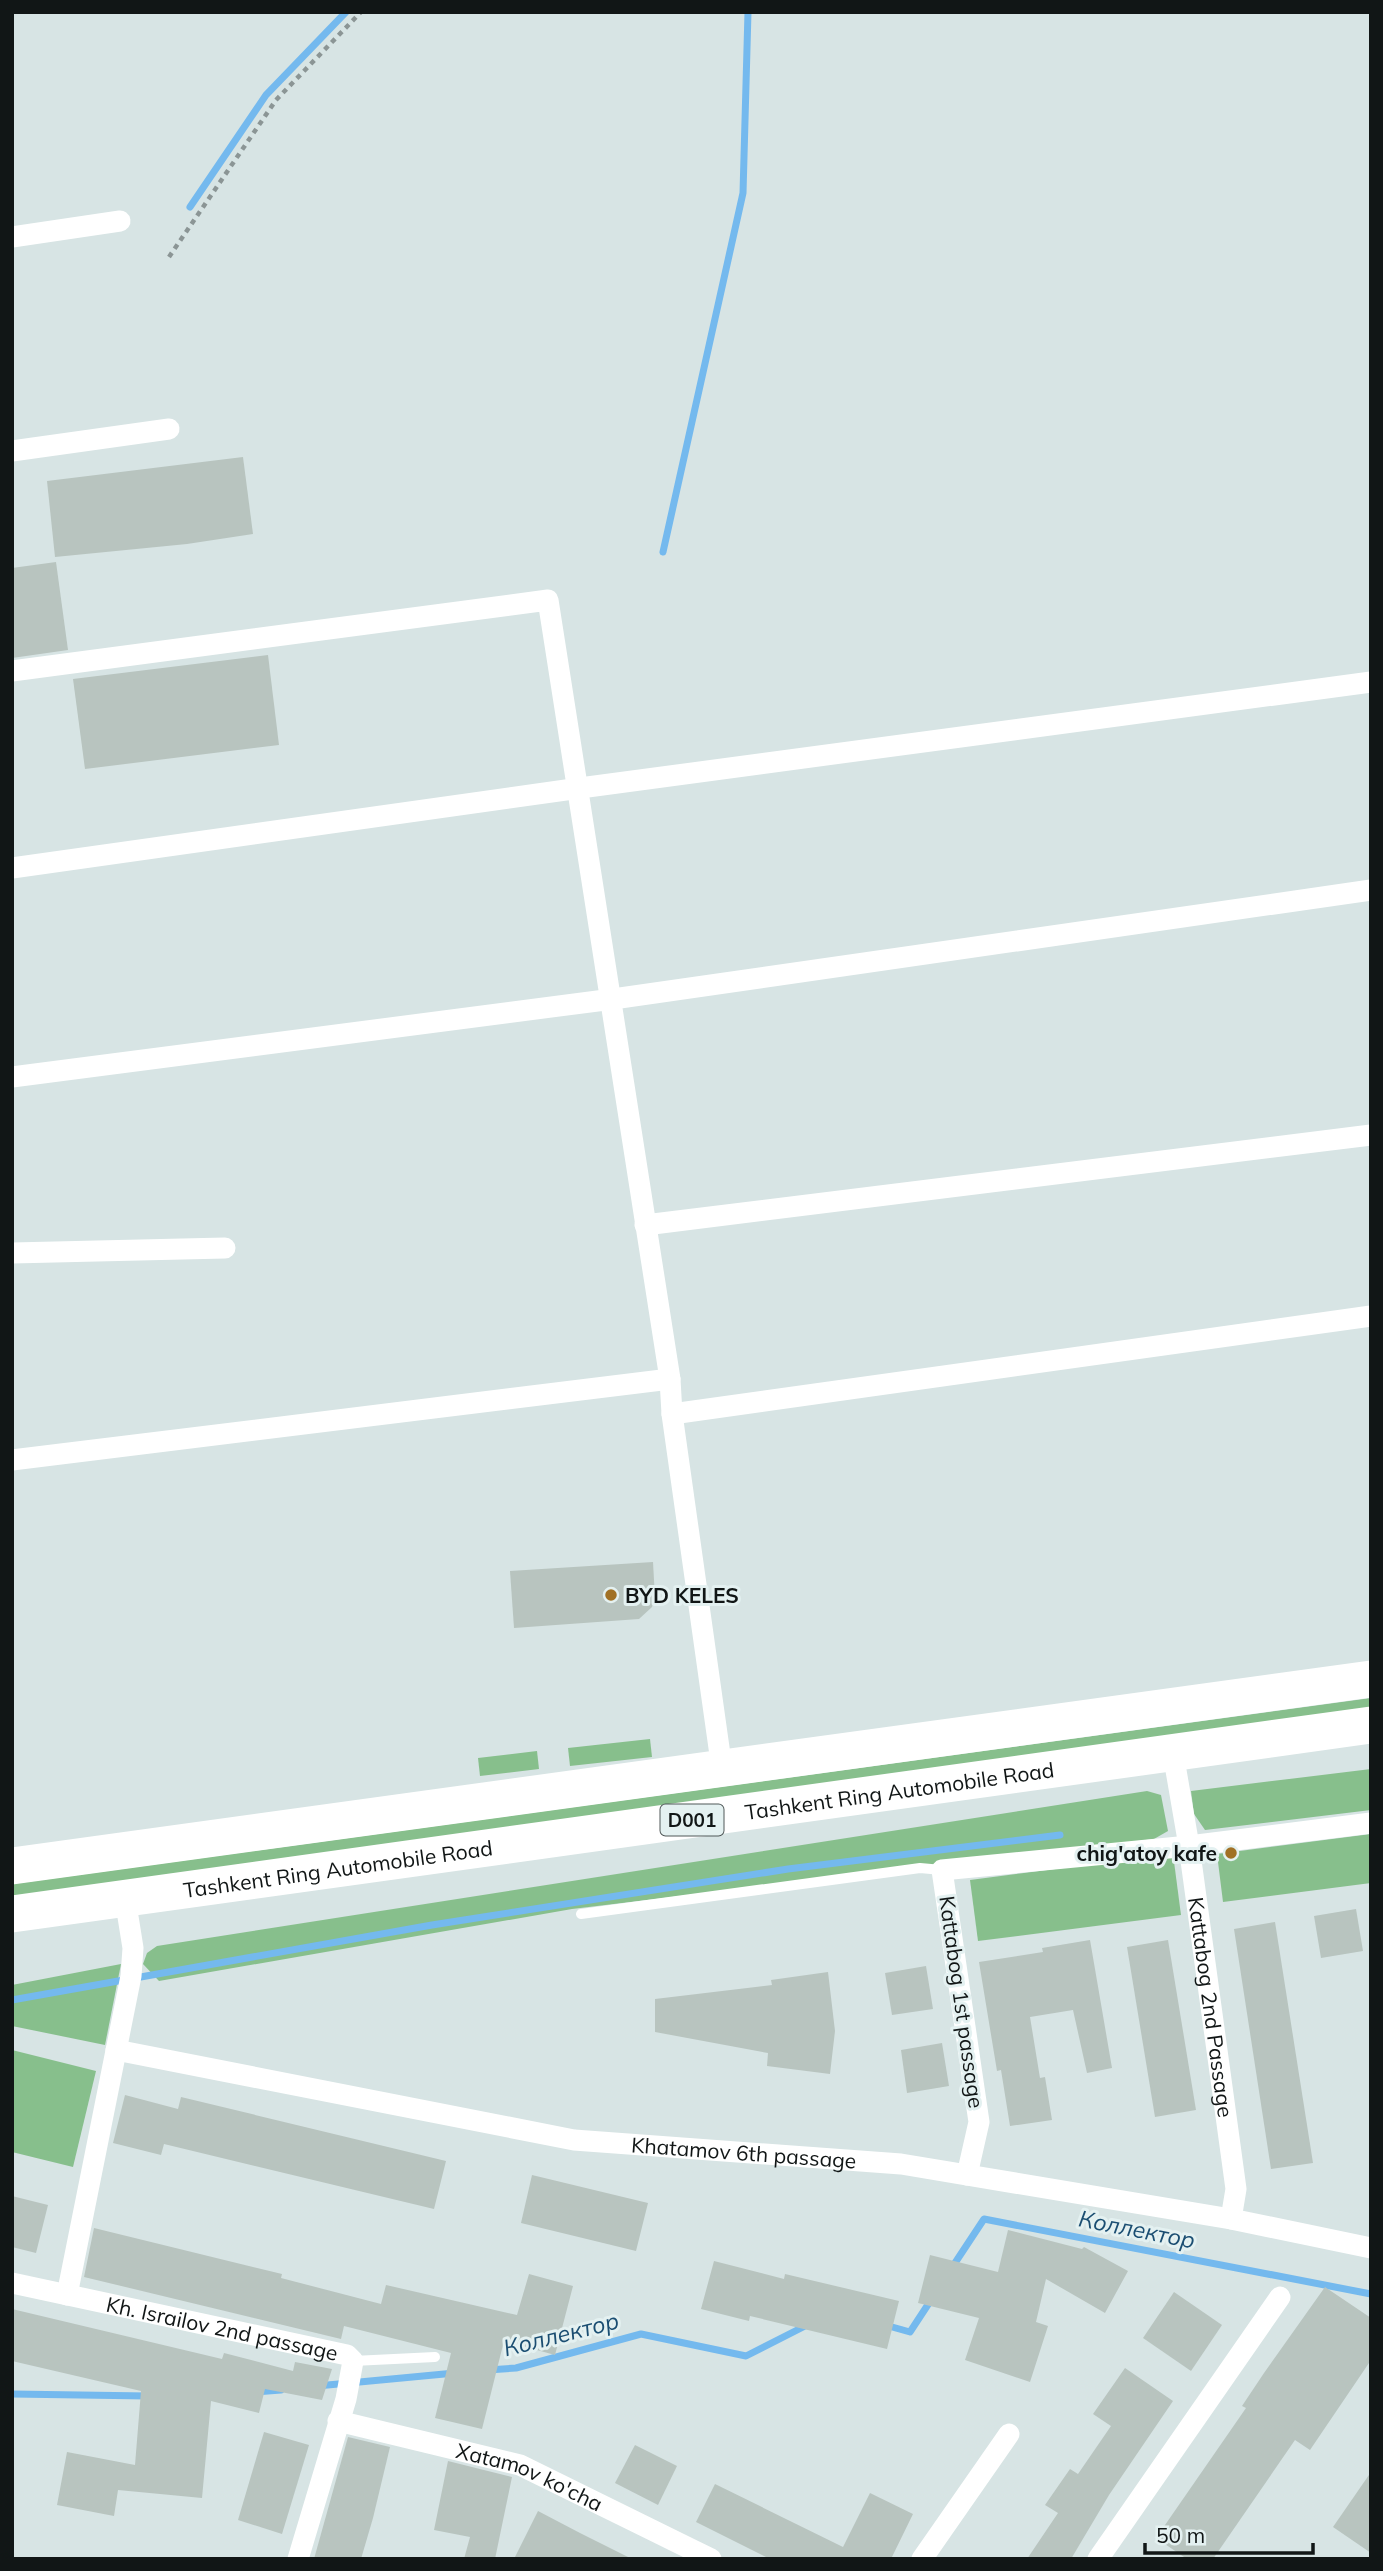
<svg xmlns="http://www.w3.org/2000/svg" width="1383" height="2571" font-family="Mulish,sans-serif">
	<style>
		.green { fill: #87bf8c }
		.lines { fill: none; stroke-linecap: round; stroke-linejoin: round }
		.stream { stroke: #74b9ee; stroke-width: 7 }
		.building { fill: #b8c4bf }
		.path { stroke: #8b9595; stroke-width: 4.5; stroke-dasharray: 5 5; stroke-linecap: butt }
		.lane { stroke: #fff; stroke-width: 10 }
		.street { stroke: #fff; stroke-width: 21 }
		.highway { stroke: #fff; stroke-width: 37 }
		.poi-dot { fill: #a17125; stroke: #e4f1f1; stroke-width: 2.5 }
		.labels { text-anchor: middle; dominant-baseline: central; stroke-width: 6; stroke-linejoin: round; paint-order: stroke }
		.shield { fill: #e4f1f1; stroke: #505858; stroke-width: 2 }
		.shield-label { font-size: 19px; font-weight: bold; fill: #111616 }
		.poi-label { font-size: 21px; font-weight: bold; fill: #111616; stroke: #e4f1f1; text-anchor: start }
		.street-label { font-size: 21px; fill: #111616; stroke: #e4f1f1 }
		.water-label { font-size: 23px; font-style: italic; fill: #1b4e72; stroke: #e4f1f1 }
	</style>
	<rect width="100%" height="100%" fill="#d7e4e4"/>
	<g class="green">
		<path d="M1371,1698V1710L12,1898V1884Z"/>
		<path d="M650,1739L652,1757L570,1766L568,1748Z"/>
		<path d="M537,1751L539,1769L480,1776L478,1758Z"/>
		<path d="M1371,1769V1810L1205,1830L1194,1814L1191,1791Z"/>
		<path d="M1147,1791L1161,1795L1168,1831L1154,1839L572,1909L159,1981L143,1964L147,1953L157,1946Z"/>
		<path d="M1371,1834V1883L1223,1902L1217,1854Z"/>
		<path d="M1173,1854L1181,1915L978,1941L970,1880Z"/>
		<path d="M121,1964L105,2045L12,2026V1985Z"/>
		<path d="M12,2050L96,2071L73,2167L12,2152Z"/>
	</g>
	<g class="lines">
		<g class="stream">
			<path d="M190,207L266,95L346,12"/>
			<path d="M663,552L743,193L748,12"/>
			<path d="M12,2000L432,1925L788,1869L1060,1835"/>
			<path d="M951,2269L984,2219L1371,2294"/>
			<path d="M885,2325L910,2332L931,2300"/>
			<path d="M488,2370L516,2368L641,2334L746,2356L809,2324"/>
			<path d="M317,2386L455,2373"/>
			<path d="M255,2392L281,2390"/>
			<path d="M12,2394L148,2396"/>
		</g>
	</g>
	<g class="building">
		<path d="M243,457L253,534L187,544L55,557L47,481Z"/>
		<path d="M56,562L68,650L12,658V568Z"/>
		<path d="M268,655L279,745L85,769L73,679Z"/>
		<path d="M653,1562L655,1598L652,1607L639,1619L514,1628L510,1571Z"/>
		<path d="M1356,1909L1363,1951L1321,1958L1314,1916Z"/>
		<path d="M1275,1922L1313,2163L1271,2169L1234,1929Z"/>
		<path d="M1090,1940L1112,2068L1087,2073L1073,2010L1030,2017L1040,2078L1045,2077L1052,2120L1010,2126L1001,2070L997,2071L979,1962L1043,1952L1042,1948Z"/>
		<path d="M1168,1940L1196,2110L1155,2117L1127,1947Z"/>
		<path d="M926,1966L933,2009L892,2015L885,1973Z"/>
		<path d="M828,1972L835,2031L830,2074L767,2066L768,2053L655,2032V1999L772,1985L771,1980Z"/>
		<path d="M942,2043L949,2086L907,2093L901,2050Z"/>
		<path d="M125,2095L178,2109L181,2097L446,2161L434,2209L164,2144L161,2155L113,2143Z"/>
		<path d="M532,2175L648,2203L636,2251L521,2223Z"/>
		<path d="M12,2196L48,2205L36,2253L12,2247Z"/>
		<path d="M94,2228L282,2274L281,2278L381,2304L386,2285L517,2315L529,2274L573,2286L555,2355L504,2341L482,2429L435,2418L451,2353L344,2326L341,2339L84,2277Z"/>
		<path d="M1008,2230L1082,2249L1084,2247L1128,2271L1105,2313L1046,2279L1036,2322L1048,2326L1030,2382L965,2360L979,2318L918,2303L930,2255L998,2272Z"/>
		<path d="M714,2261L784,2279L785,2274L899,2301L887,2349L750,2316L749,2321L701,2309Z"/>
		<path d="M1325,2287L1371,2318V2360L1310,2450L1295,2440L1213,2559H1187L1156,2538L1246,2408L1242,2406L1264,2373Z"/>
		<path d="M1174,2292L1222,2325L1191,2371L1143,2338Z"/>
		<path d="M12,2309L222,2359L224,2353L293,2371L295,2362L332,2369L322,2400L265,2389L259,2413L211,2401L202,2498L118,2490L114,2516L57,2505L67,2452L135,2465L141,2391L12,2361Z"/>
		<path d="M1125,2368L1173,2401L1109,2495L1071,2559H1027L1058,2513L1045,2505L1070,2469L1078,2474L1111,2426L1093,2414Z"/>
		<path d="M264,2432L309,2445L282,2534L238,2520Z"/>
		<path d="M348,2437L390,2447L373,2518L361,2559H314Z"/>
		<path d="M635,2445L677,2466L658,2505L615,2483Z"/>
		<path d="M448,2461L512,2477L495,2559H464L470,2537L434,2530Z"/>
		<path d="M1371,2472V2553L1333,2527Z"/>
		<path d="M715,2484L843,2547L870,2493L913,2514L891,2559H770L696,2522Z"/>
		<path d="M538,2511L580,2533L632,2559H514Z"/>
	</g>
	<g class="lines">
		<path class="path" d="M169,257L276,100L361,12"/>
		<g class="lane">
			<path d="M581,1914L920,1868L942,1870"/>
			<path d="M353,2361L435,2357"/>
		</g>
		<g class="street">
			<path d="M12,237L120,221"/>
			<path d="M12,451L169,429"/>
			<path d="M12,671L548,600L670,1379L672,1414L722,1769"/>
			<path d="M12,868L580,788L1371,682"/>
			<path d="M12,1077L613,999L1371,890"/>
			<path d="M645,1225L1371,1135"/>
			<path d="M12,1253L225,1248"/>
			<path d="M672,1414L1371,1316"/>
			<path d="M12,1460L670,1379"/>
			<path id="s1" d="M1173,1753L1189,1846L1236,2189L1231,2219"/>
			<path id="s2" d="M116,2050L574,2140L901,2164L1231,2219L1371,2248"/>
			<path d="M967,2175L979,2122L942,1870L1189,1846L1371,1823"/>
			<path id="s3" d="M12,2283L347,2355L353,2361L346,2399L298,2559"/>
			<path d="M67,2295L131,1976L133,1948L125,1898"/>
			<path id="s4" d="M338,2421L520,2465L711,2559"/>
			<path d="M922,2559L1009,2434"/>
			<path d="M1098,2559L1280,2297"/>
		</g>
		<g class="highway">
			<path d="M12,1866L1371,1679"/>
			<path id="s5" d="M12,1914L1371,1725"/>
		</g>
	</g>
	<g class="poi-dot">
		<circle cx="611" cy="1595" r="7"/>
		<circle cx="1231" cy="1853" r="7"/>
	</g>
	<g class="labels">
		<rect class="shield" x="660.5" y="1804.5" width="63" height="31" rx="5"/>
		<g class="shield-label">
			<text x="692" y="1820">D001</text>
		</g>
		<g class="poi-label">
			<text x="625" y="1595">BYD KELES</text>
			<text x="1217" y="1853" text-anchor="end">chig'atoy kafe</text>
		</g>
		<g class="street-label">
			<text stroke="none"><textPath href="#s5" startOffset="896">Tashkent Ring Automobile Road</textPath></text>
			<text stroke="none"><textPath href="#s5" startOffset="329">Tashkent Ring Automobile Road</textPath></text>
			<text transform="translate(962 2002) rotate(82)">Kattabog 1st passage</text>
			<text stroke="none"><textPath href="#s1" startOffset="257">Kattabog 2nd Passage</textPath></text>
			<text stroke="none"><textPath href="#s2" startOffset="637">Khatamov 6th passage</textPath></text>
			<text stroke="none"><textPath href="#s3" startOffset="215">Kh. Israilov 2nd passage</textPath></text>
			<text stroke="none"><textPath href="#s4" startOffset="200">Xatamov ko'cha</textPath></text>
		</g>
		<g class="water-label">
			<text transform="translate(1137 2229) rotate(11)">Коллектор</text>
			<text transform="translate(561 2334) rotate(-14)">Коллектор</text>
		</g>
	</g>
	<rect width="1383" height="2571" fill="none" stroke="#111616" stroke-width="28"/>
	<path d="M1145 2543v10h168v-10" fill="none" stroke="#111616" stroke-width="3.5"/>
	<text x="1156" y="2543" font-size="21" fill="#111616" stroke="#e4f1f1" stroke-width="5" paint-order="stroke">50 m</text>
</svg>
